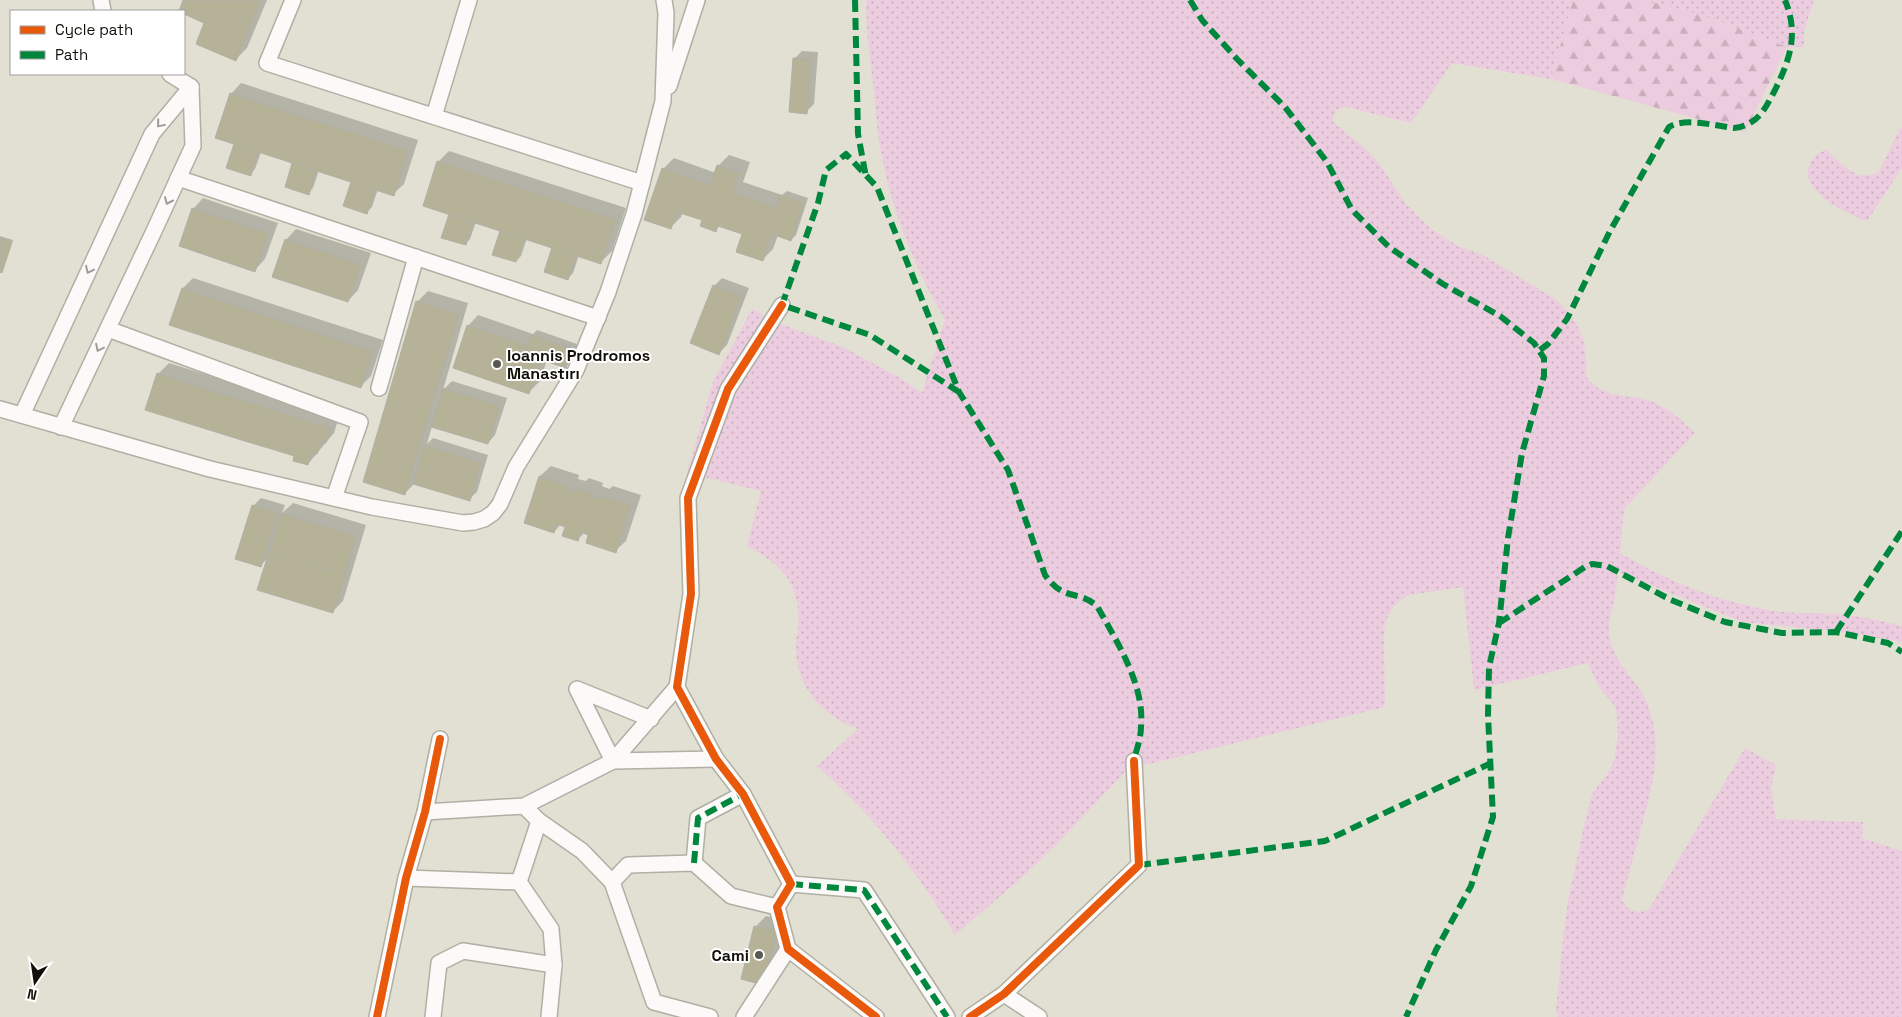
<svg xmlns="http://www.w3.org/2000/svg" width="1902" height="1017" font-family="'Space Grotesk',sans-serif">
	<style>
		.grass { fill: url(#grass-dots) }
		.forest { fill: url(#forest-firs) }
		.shadow { fill: #0003 }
		.building { fill: #b5b298; stroke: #b2b0a5 }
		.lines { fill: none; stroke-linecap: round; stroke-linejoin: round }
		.minor-casing { stroke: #b0afa4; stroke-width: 18 }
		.minor { stroke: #fbfaf8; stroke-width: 15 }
		.quiet { stroke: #00873e; stroke-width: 6; stroke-dasharray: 12 6; stroke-linecap: butt }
		.cycleway-casing { stroke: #fff; stroke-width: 11 }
		.cycleway { stroke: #e8590c; stroke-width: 8 }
		.oneway { stroke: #9d9c98 }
		.poi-dot { fill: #5a594f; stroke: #fff; stroke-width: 2 }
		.labels { text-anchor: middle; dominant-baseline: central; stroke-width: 4; stroke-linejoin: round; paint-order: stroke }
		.poi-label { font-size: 16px; font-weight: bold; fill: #111008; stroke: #fff; text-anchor: start }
	</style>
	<defs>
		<pattern id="grass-dots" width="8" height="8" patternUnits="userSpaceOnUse" patternTransform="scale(1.25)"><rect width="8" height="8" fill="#eccddf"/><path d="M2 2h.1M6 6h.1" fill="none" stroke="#c9afbe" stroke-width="1.8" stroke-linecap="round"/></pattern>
		<pattern id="forest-firs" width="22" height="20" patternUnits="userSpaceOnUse" patternTransform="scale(1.25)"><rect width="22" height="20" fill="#eccddf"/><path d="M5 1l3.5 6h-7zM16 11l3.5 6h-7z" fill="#c9afbe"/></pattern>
	</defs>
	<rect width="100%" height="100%" fill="#e2e0d2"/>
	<g class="grass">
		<path d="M866,0H1573L1551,79L1452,63L1411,123L1346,107C1337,108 1333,113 1333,122L1367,150L1381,166L1406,204L1431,229L1458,246L1485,256L1555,299C1579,319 1589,344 1586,376C1604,400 1624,393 1650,401C1668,407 1681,420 1695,433L1624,509L1620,553C1671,583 1725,605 1784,612C1807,614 1831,612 1853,616C1869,618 1886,622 1902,626V642L1845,632L1743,622L1618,572C1617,578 1617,585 1616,591C1614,605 1608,617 1609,632C1611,654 1624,668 1637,685C1646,698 1651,712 1654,727C1660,763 1650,795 1641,829C1635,852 1628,876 1622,899C1626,911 1638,915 1649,909L1745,748L1776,765L1771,789L1776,819L1863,822L1862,838L1902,851V1017H1558L1556,1011L1563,937L1568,901L1583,830L1592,794L1608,773L1614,760L1618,737L1617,715L1614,705L1598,686L1588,663L1474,690L1463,587L1409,595C1394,603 1386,614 1384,632L1385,707L1128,769L1056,845L1018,881L955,935C917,871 873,815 817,766L858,729C820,715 794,684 796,643C796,637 798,633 798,627C800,610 796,591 786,576C776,562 762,555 747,546L761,491L687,473L713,382L752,309L783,325L843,347L897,376L922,393L945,320C915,267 892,212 881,153C877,132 876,112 874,92C870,61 866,31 866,0Z"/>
		<path d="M1636,0H1814L1804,31V47H1787L1721,22L1687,12Z"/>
		<path d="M1902,127V168L1867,221C1847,214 1797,190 1810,164C1813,156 1819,152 1827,150C1843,165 1856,183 1879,172L1899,130Z"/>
	</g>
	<path class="forest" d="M1573,0C1594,0 1617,0 1638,0C1689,8 1739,28 1787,47L1745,132L1551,79Z"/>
	<g class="shadow">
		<path d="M185,0H267L247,48L236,59L206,22L184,13V11H180Z"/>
		<path d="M802,51L818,52L814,104L806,112L794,59Z"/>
		<path d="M241,83L418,140L404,184L393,194L378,189L372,207L367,212L352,181L319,170L313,188L308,193L286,186L294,162L261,152L255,169L250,174L235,145L231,94Z"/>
		<path d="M449,151L626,208L612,251L601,262L579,255L573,273L568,278L553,248L527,238L521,256L516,261L501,231L476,222L470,239L465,244L450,215L438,162Z"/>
		<path d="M729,155L750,162L743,182L782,195L787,191L808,198L796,235L791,240L778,235L773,249L762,260L744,234L720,225L715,230L703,220L683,212L681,217L670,228L663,169L674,158L716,173L718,166Z"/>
		<path d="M203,198L278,223L265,259L255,270L193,209Z"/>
		<path d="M296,229L371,253L358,290L348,301L286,240Z"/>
		<path d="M0,236L13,240L2,271H0Z"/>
		<path d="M193,278L383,340L371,376L360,387L183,288Z"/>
		<path d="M722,278L749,288L727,345L719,353L714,286Z"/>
		<path d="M428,291L468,303L443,390L452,381L507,398L495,435L488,443L432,426L427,444L433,438L488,455L477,492L469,499L415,483L405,493L417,302Z"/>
		<path d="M478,315L533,334L537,330L577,344L571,361L566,366L547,360L540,381L529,392L468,326Z"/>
		<path d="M169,363L270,395L269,398L338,420L334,433L308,464L158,374Z"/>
		<path d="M551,466L579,475L578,479L586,481L589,478L603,483L602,486L609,489L613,486L641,495L626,541L615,551L585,532L578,539L566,526L561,524L554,532L540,476Z"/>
		<path d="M261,498L285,505L282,513L293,503L366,525L343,601L332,612L269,557L261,565L253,506Z"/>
		<path d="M766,916L787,921L774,973L743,978L756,926Z"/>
	</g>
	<g class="building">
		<path d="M183,0H261L236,61L196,44L204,23L184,14V11H179Z"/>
		<path d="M793,58L811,59L807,114L789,112Z"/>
		<path d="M230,93L408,151L394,196L215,138Z"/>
		<path d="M234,144L258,152L251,176L226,168Z"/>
		<path d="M437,161L616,219L601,264L423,206Z"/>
		<path d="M292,163L316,171L309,195L285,187Z"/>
		<path d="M717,165L740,173L733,193L781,209L763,261L736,252L742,234L718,226L716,232L700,226L702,220L677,212L671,229L644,220L662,168L710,185Z"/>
		<path d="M351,182L375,190L367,214L343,206Z"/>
		<path d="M780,195L804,203L791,241L772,234L781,209L776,208Z"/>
		<path d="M192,208L268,233L255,272L179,246Z"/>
		<path d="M449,214L473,222L466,245L441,238Z"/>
		<path d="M500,231L524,239L516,262L492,255Z"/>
		<path d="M0,238L12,242L2,273L0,272Z"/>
		<path d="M285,239L361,264L348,302L272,277Z"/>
		<path d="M552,247L576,255L568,280L544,272Z"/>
		<path d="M713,285L742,296L719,355L690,343Z"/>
		<path d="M182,288L373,351L361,388L169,325Z"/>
		<path d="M416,301L459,314L405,495L363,482Z"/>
		<path d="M467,325L527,345L524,354L541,359L529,394L453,368Z"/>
		<path d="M530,335L572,349L566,368L524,354Z"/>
		<path d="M157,373L260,406L248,442L145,410Z"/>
		<path d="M443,388L500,406L488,444L431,427Z"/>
		<path d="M260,406L299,418L288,454L248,442Z"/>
		<path d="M299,418L331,428L326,443L322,441L317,454L312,453L308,465L293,461L294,456L288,454Z"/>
		<path d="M424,445L481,463L470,501L413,484Z"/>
		<path d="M539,476L569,486L568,489L576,492L577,488L593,493L592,497L600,500L601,496L631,505L616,553L586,543L588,535L581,532L578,541L562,536L565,527L557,524L554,533L524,523Z"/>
		<path d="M252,505L278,513L261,567L235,559Z"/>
		<path d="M281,513L356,536L345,575L269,552Z"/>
		<path d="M269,552L345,575L333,613L257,590Z"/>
		<path d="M754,926L777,931L763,985L741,979Z"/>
	</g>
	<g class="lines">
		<g class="minor-casing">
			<g id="minor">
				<path d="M101,0L103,11"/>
				<path d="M293,0L267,63L642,183"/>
				<path d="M170,74L191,87"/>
				<path d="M669,86L697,0"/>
				<path d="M434,116L469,0"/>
				<path d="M178,178L598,318"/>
				<path d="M782,305L728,389L688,498L691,594L677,687L716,759L743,794L791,884L777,907L788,949L876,1017"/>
				<path d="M108,329L360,422L334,498"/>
				<path d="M379,388L416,257"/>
				<path d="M0,409L210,469L372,507L463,523L474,522L484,519L493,513L500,504L516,467L576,370L608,292L634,214L663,101L666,13L664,0"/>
				<path d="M22,415L152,134L191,87"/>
				<path d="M61,427L154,231L193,146L191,87"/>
				<path d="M651,719L577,689L613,761L677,687"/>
				<path d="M524,806L539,821L582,851L612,882L654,1002L710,1017"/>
				<path d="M425,812L524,806L613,761L716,759"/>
				<path d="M539,821L519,882L551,929L554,965L549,1017"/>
				<path d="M694,863L698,818L743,794"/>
				<path d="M406,878L519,882"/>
				<path d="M612,882L628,865L694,863L731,896L777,907"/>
				<path d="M791,884L864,890L947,1017"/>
				<path d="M1004,994L1039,1017"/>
				<path d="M377,1017L406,878L425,812L440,739"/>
				<path d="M433,1017L439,963L463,951L554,965"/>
				<path d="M744,1017L788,949"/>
				<path d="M970,1017L1004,994L1139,865L1134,761"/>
			</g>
		</g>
		<use href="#minor" class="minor"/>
		<g class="quiet">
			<path d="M855,0L858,134L866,177"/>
			<path d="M1190,0L1202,20L1237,59L1285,107L1327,162L1352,210L1389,247L1443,284L1500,316L1534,343L1544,358V376L1522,453L1508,538L1499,623L1489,667L1488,715L1493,817L1471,886L1436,950L1406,1017"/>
			<path d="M1540,350L1548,344L1567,319L1610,231L1669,127C1685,117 1716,126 1734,128C1758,125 1765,109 1775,90C1790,59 1799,34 1785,0"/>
			<path d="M959,392L870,335L782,305L818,203L826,170L846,154L877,187L959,392L1008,470L1045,575C1064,602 1077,589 1097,606C1117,642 1145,685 1141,727C1141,739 1136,750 1134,761"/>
			<path d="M1499,623L1585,567L1592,564L1607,566L1671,600L1725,622L1782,633L1836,632L1888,643L1902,652"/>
			<path d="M1836,632L1902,531"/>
			<path d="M694,863L698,818L743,794"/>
			<path d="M1139,865L1325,841L1489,764"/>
			<path d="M791,884L864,890L947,1017"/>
		</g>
		<g class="cycleway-casing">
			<g id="cycleway">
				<path d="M782,305L728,389L688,498L691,594L677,687L716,759L743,794L791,884L777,907L788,949L876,1017"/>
				<path d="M377,1017L406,878L425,812L440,739"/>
				<path d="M970,1017L1004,994L1139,865L1134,761"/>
			</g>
		</g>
		<use href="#cycleway" class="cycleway"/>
	</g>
	<defs><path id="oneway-chevron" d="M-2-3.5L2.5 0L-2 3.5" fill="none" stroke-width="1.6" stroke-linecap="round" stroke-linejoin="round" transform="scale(1.25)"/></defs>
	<g class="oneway">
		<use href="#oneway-chevron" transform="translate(160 124) rotate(130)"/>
		<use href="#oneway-chevron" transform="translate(168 201) rotate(114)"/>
		<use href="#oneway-chevron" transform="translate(89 270) rotate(115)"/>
		<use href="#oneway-chevron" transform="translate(99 348) rotate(116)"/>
	</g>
	<g class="poi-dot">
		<circle cx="497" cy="364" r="5"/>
		<circle cx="759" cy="955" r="5"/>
	</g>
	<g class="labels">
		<g class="poi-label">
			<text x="507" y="355">Ioannis Prodromos<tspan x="507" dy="18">Manastırı</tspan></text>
			<text x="749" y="955" text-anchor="end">Cami</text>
		</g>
	</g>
	<rect x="10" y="10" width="175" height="65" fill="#ffffff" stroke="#a09f9c"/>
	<rect x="20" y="26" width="25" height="8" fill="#e8590c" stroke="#a09f9c"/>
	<text x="55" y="35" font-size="15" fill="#111008">Cycle path</text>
	<rect x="20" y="51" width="25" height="8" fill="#00873e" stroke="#a09f9c"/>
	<text x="55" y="60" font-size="15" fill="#111008">Path</text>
	<g transform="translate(35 982) rotate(193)" stroke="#ffffff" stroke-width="4" paint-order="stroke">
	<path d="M0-4L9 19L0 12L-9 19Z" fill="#111008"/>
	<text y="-8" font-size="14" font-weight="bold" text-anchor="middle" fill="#111008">N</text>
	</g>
</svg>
